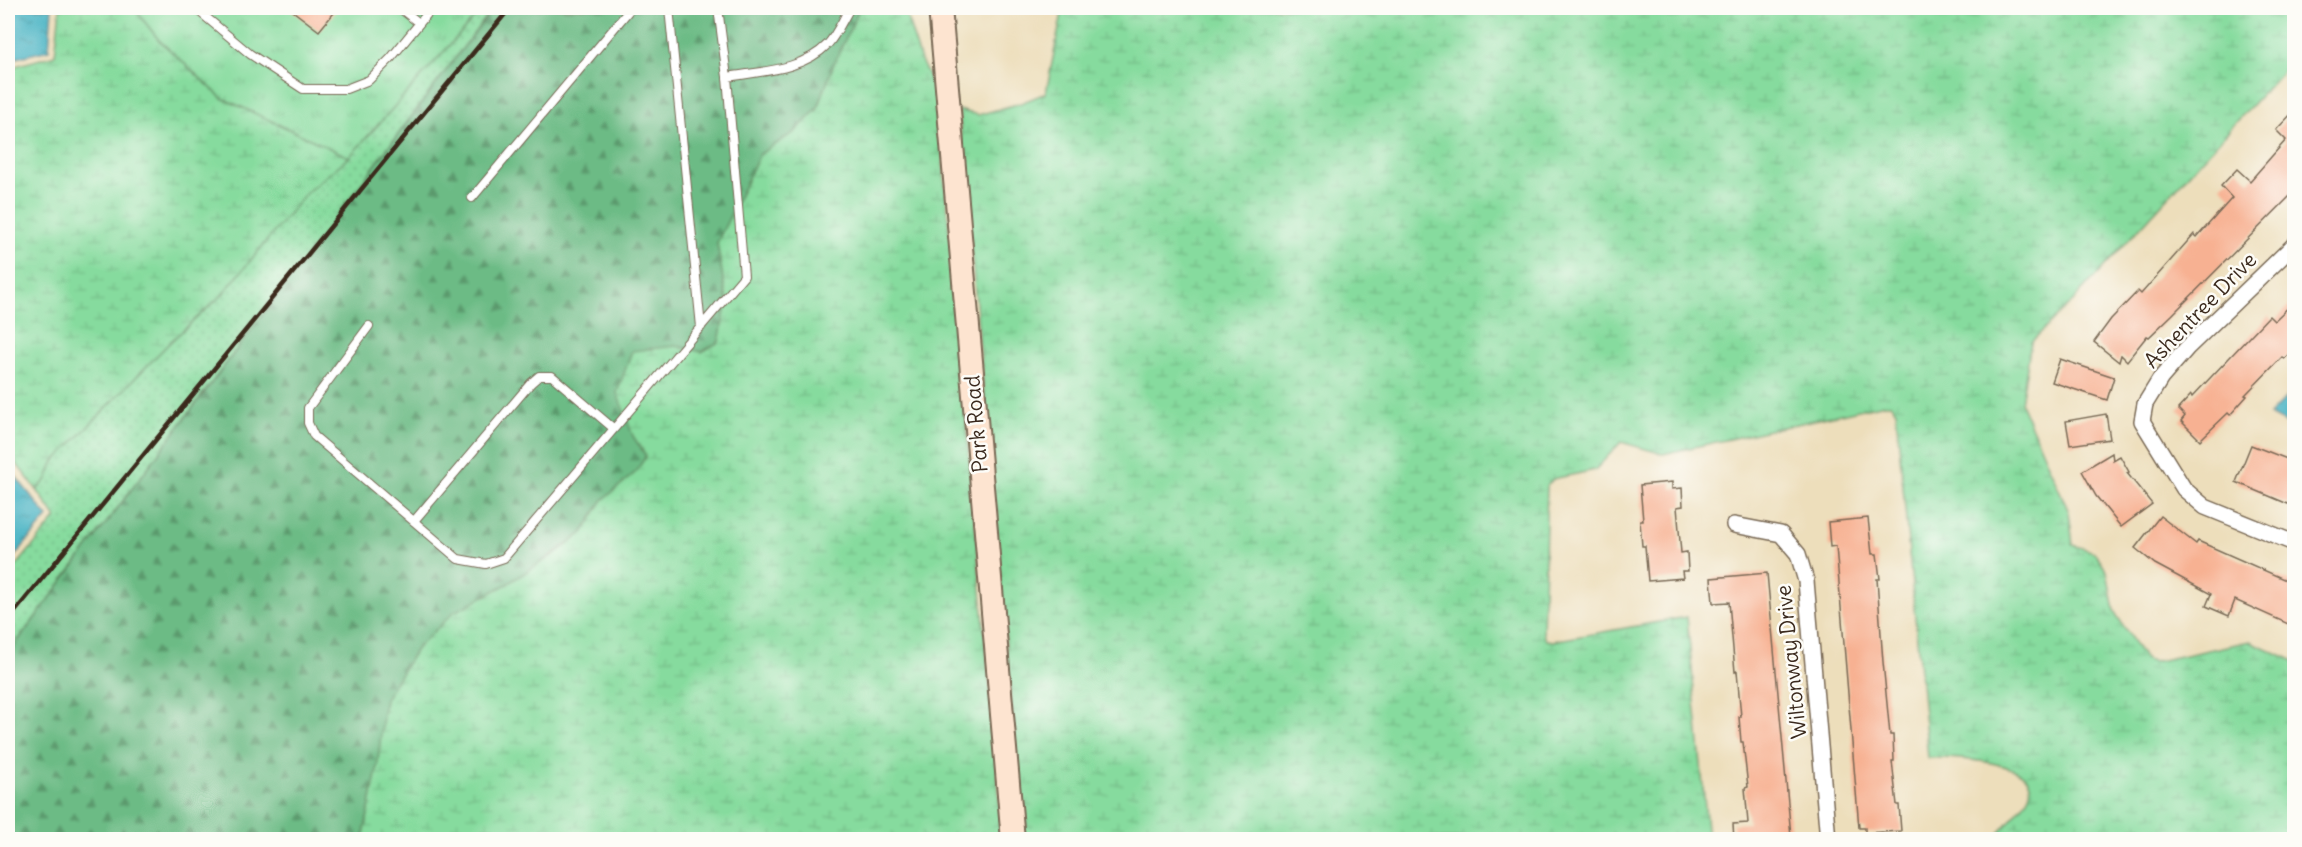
<svg xmlns="http://www.w3.org/2000/svg" width="2302" height="847" font-family="Delius,sans-serif">
	<style>
		.grass { fill: url(#grass-dots); stroke: #60825e; stroke-width: 1.5 }
		.forest { fill: url(#forest-firs); stroke: #547252; stroke-width: 1.5 }
		.wetland { fill: url(#wetland-marsh); stroke: #60825e; stroke-width: 1.5 }
		.park { fill: url(#park-tufts); stroke: #60825e; stroke-width: 1.5 }
		.water { fill: url(#water-ripples); stroke: #426f71; stroke-width: 1.5 }
		.building { fill: #f7b192 }
		.lines { fill: none; stroke-linecap: round; stroke-linejoin: round }
		.lane-casing { stroke: #796955; stroke-width: 10 }
		.street-casing { stroke: #796955; stroke-width: 18 }
		.secondary-casing { stroke: #796955; stroke-width: 26 }
		.lane { stroke: #fff; stroke-width: 8 }
		.street { stroke: #fff; stroke-width: 15 }
		.secondary { stroke: #fde4d0; stroke-width: 22 }
		.rail { stroke: #3b2a1e; stroke-width: 4.5 }
		.labels { text-anchor: middle; dominant-baseline: central; stroke-width: 5; stroke-linejoin: round; paint-order: stroke }
		.street-label { font-size: 21px; fill: #3b2a1e; stroke: #fdfcf7 }
	</style>
	<defs>
		<pattern id="grass-dots" width="8" height="8" patternUnits="userSpaceOnUse" patternTransform="scale(1.5)"><rect width="8" height="8" fill="#86db9e"/><path d="M2 2h.1M6 6h.1" fill="none" stroke="#75bc88" stroke-width="1.8" stroke-linecap="round"/></pattern>
		<pattern id="forest-firs" width="22" height="20" patternUnits="userSpaceOnUse" patternTransform="scale(1.5)"><rect width="22" height="20" fill="#6cbb85"/><path d="M5 1l3.5 6h-7zM16 11l3.5 6h-7z" fill="#5a986c"/></pattern>
		<pattern id="wetland-marsh" width="20" height="14" patternUnits="userSpaceOnUse" patternTransform="scale(1.5)"><rect width="20" height="14" fill="#86db9e"/><path d="M1 5h8M5 5V1M11 12h8M15 12V8" fill="none" stroke="#75bc88"/></pattern>
		<pattern id="park-tufts" width="24" height="20" patternUnits="userSpaceOnUse" patternTransform="scale(1.5)"><rect width="24" height="20" fill="#86db9e"/><path d="M3 7l-1-3M5 7V3M7 7l1-3M15 17l-1-3M17 17v-4M19 17l1-3" fill="none" stroke="#75bc88"/></pattern>
		<pattern id="water-ripples" width="26" height="14" patternUnits="userSpaceOnUse" patternTransform="scale(1.5)"><rect width="26" height="14" fill="#48b4c4"/><path d="M2 4q2-2 4 0t4 0M15 11q2-2 4 0t4 0" fill="none" stroke="#3d939f"/></pattern>
	</defs>
	<rect width="100%" height="100%" fill="#fdfcf7"/>
	<filter id="ink" filterUnits="userSpaceOnUse"><feTurbulence type="fractalNoise" baseFrequency=".0167" numOctaves="2"/><feDisplacementMap in="SourceGraphic" scale="12" xChannelSelector="R" yChannelSelector="G"/><feConvolveMatrix kernelMatrix="1 2 1 2 8 2 1 2 1" color-interpolation-filters="sRGB"/></filter>
	<filter id="wash" filterUnits="userSpaceOnUse"><feTurbulence type="fractalNoise" baseFrequency=".008" numOctaves="4" result="noise"/><feDisplacementMap in="SourceGraphic" scale="24" xChannelSelector="R" yChannelSelector="G"/><feGaussianBlur stdDeviation="1.35" result="paint"/><feColorMatrix in="noise" values="0 0 0 0 0 0 0 0 0 0 0 0 0 0 0 0 0 1.4 0 .05"/><feComposite in="paint" operator="in"/></filter>
	<g filter="url(#wash)">
		<rect width="100%" height="100%" fill="#eddebb"/>
		<path class="grass" d="M483,8H493L8,654V576L56,518L37,490L47,479L53,463L170,342L221,296L307,192L349,157Z"/>
		<path class="forest" d="M493,8H860L833,66L818,108L795,132L760,154L717,243L727,301L719,342L702,352L676,346L633,436L646,456L636,472L602,501L583,533L417,648L385,699L377,770L363,839H8V654Z"/>
		<g class="wetland">
			<path d="M60,8H134L159,40L222,98L349,157L307,192L221,296L170,342L53,463L47,479L37,490L8,453V68L55,55Z"/>
			<path d="M860,8H904L921,61L937,93L1003,839L363,840L377,770L385,699L417,648L454,612L507,584L555,554L583,533L602,501L636,472L646,456L633,436L617,393L632,351L676,346L702,352L719,342L727,301L717,243L760,154L795,132L818,108L833,66Z"/>
			<path d="M1063,8H2294V59L2072,302L2031,342L2021,403L2069,512L2073,545L2094,552L2107,571L2114,611L2145,660L2153,662L2250,641L2294,661V839H1994C2003,828 2024,807 2029,795C2044,760 1947,757 1928,758L1896,411L1891,404H1885L1663,454L1621,442L1595,470L1553,479L1547,486L1543,634L1546,640L1553,641L1687,617L1708,839H1023L959,110L978,115L1021,103L1046,93Z"/>
		</g>
		<path class="park" d="M134,8H483L349,157L222,98L159,40Z"/>
		<g class="water">
			<path d="M8,8H52L49,50L8,60Z"/>
			<path d="M2294,389V427L2269,415Z"/>
			<path d="M8,467L48,517L8,564Z"/>
		</g>
		<g id="blocks">
			<g class="building">
				<path d="M289,8H338L319,31Z"/>
				<path d="M2295,110V191L2172,315L2149,337L2147,336L2127,361L2121,355L2119,362L2094,342L2111,319L2138,291L2141,294L2194,234L2197,237L2232,198L2221,186L2237,169L2250,181L2286,140L2276,130Z"/>
				<path d="M2295,301V349L2284,359L2282,357L2245,395L2247,396L2230,415L2228,413L2200,440L2181,421L2185,416L2178,409L2191,395L2192,397L2269,316L2274,321Z"/>
				<path d="M2060,359L2114,377L2107,400L2052,382Z"/>
				<path d="M2106,414L2110,439L2070,445L2066,421Z"/>
				<path d="M2251,445L2295,462V500L2291,498L2288,504L2236,482Z"/>
				<path d="M2112,453L2113,460L2120,456L2129,472L2127,473L2152,504L2121,527L2096,496L2082,471Z"/>
				<path d="M1672,482V489L1682,488L1683,506L1677,507L1681,553L1687,552L1688,571H1682L1683,578L1648,581L1645,546H1642L1640,521H1643L1640,485Z"/>
				<path d="M2160,516L2196,544L2198,541L2295,584V627L2235,600L2229,616L2206,606L2211,594L2155,564L2135,548Z"/>
				<path d="M1868,518L1872,554H1877L1880,579H1877L1883,662L1890,735H1893L1894,761H1892L1897,805H1899L1901,831L1865,833V828H1859L1836,546L1830,547L1828,522Z"/>
				<path d="M1767,573L1791,836H1785L1786,840H1734L1733,824L1748,823L1745,788L1748,787L1743,742H1741L1739,717H1741L1737,671L1735,672L1729,602L1713,603L1711,578Z"/>
			</g>
		</g>
	</g>
	<g filter="url(#ink)">
		<use href="#blocks" fill-opacity="0" stroke="#796955" stroke-width="1.5"/>
		<g class="lines">
			<g class="lane-casing">
				<g id="lane">
					<path d="M195,8L250,54L303,89H346L369,80L391,58L432,8"/>
					<path d="M400,8L419,23"/>
					<path d="M669,8L701,327"/>
					<path d="M718,8L727,77"/>
					<path d="M472,198L631,8"/>
					<path d="M369,326L308,408V423L314,436L458,559L486,564L504,558L744,276L727,77C761,71 802,71 828,44C837,34 843,19 850,8"/>
					<path d="M414,521L531,383L539,376H552L613,428"/>
				</g>
			</g>
			<g class="street-casing">
				<g id="street">
					<path d="M2294,245L2187,348L2161,378L2145,404L2142,421L2184,489L2205,507L2294,543"/>
					<path d="M1734,525L1781,534L1798,554L1806,581L1828,840"/>
				</g>
			</g>
			<g class="secondary-casing">
				<path id="secondary" d="M940,8L1013,840"/>
			</g>
			<use href="#lane" class="lane"/>
			<use href="#street" class="street"/>
			<use href="#secondary" class="secondary"/>
			<path class="rail" d="M8,620L510,8"/>
		</g>
	</g>
	<g class="labels">
		<g class="street-label">
			<text transform="translate(2200 310) rotate(-46)">Ashentree Drive</text>
			<text transform="translate(976 424) rotate(-95)">Park Road</text>
			<text transform="translate(1791 662) rotate(-96)">Wiltonway Drive</text>
		</g>
	</g>
	<rect width="2302" height="847" fill="none" stroke="#fdfcf7" stroke-width="30"/>
</svg>
